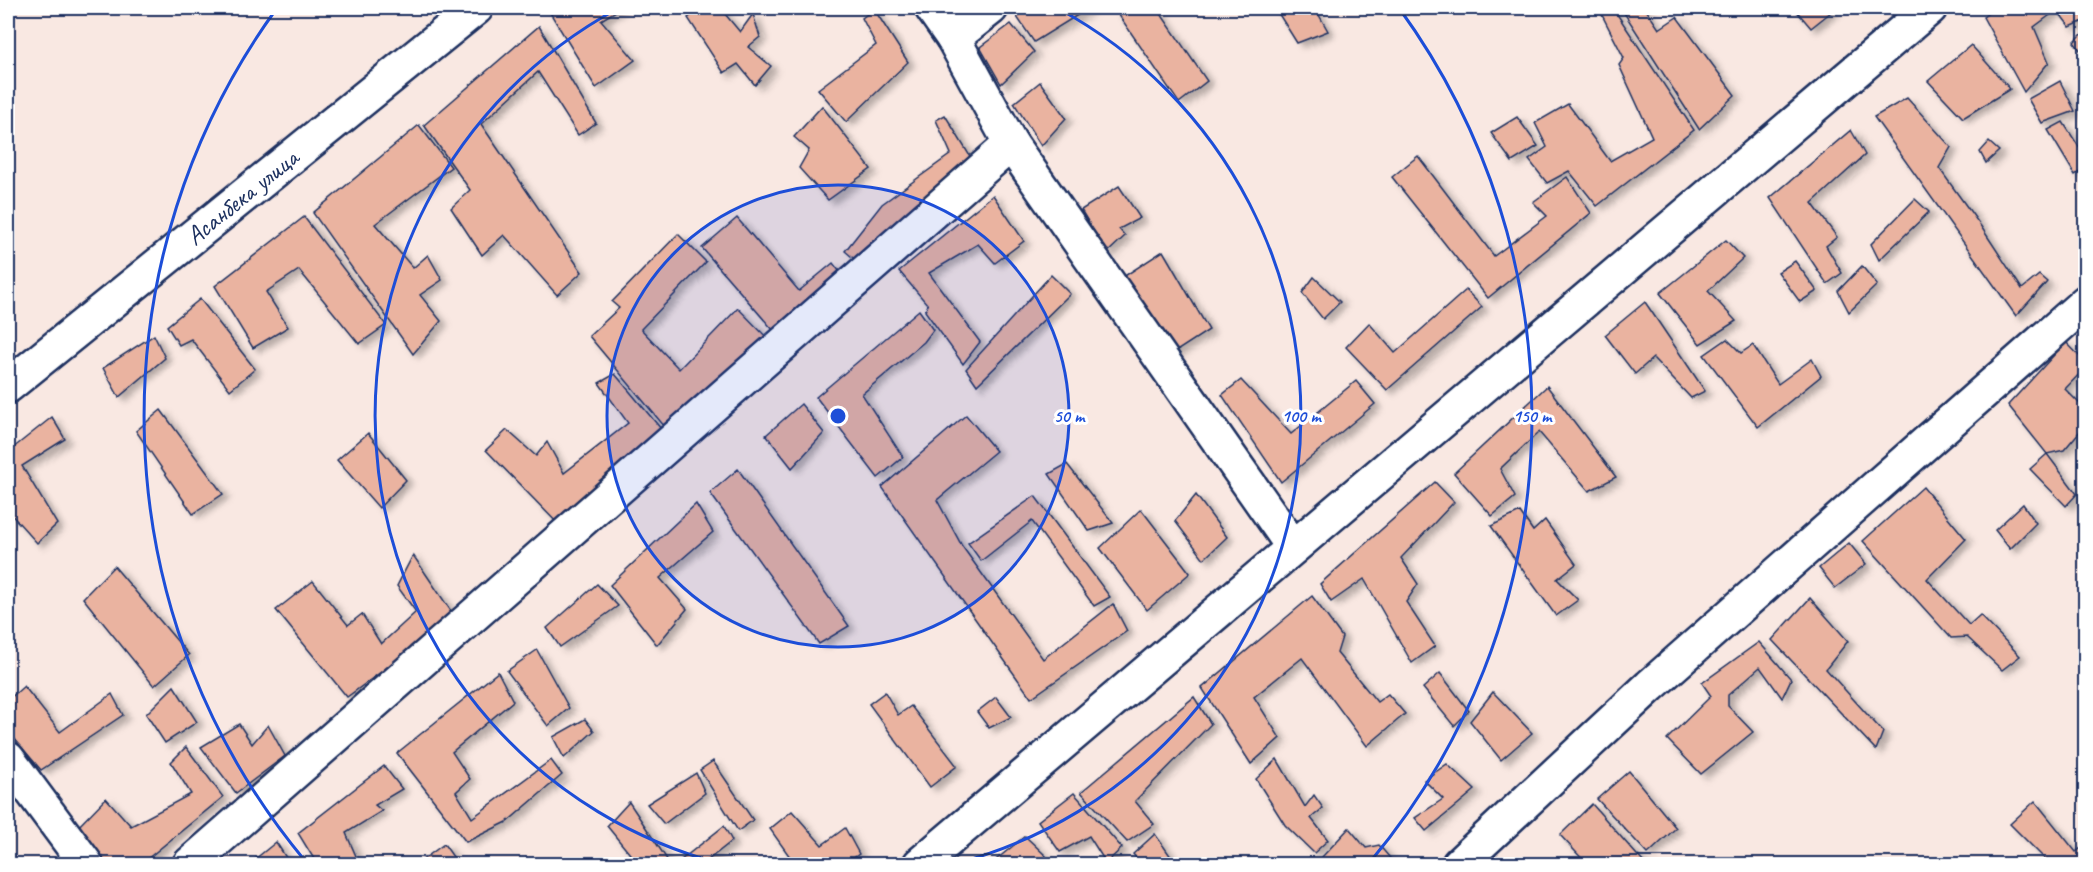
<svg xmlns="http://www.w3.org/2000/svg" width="2093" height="872" font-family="Caveat,sans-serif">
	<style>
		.building { fill: #eab3a0; stroke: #1b2f5e; stroke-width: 1.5; filter: url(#shadow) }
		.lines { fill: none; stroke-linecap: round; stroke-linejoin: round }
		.street-casing { stroke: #1b2f5e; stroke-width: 38 }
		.secondary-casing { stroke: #1b2f5e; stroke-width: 38 }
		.street { stroke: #fff; stroke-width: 33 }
		.secondary { stroke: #fff; stroke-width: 33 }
		.ring { fill: none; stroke: #1d4ed8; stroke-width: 3 }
		.labels { text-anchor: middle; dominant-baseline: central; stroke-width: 6; stroke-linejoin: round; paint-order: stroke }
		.street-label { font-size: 26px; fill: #1b2f5e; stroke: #fff }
		.centre { fill: #1d4ed8; stroke: #fff; stroke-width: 3 }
		.ring-label { font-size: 18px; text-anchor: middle; font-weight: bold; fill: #1d4ed8; stroke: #fff; stroke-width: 6; stroke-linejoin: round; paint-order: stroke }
	</style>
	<defs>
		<filter id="shadow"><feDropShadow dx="6" dy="4" stdDeviation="3" flood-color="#0004"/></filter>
	</defs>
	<rect width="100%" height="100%" fill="#f9e8e2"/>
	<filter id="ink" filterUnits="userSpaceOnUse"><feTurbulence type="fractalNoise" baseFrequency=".0167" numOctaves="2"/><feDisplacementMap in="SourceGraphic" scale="12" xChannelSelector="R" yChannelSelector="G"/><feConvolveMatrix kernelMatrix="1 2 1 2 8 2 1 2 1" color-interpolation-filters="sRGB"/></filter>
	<g filter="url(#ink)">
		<g class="building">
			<path d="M553,8H621L601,20L635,60L596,88L549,11Z"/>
			<path d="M701,8H720L740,32L753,14L760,37L748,47L771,66L755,85L738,64L724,73L688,18Z"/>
			<path d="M1030,8H1089L1034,42L1017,17Z"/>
			<path d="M1114,8H1157L1207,81L1179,103Z"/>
			<path d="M1275,8H1315L1328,31L1297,43Z"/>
			<path d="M1609,8H1613L1694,130L1597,206L1569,171L1547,183L1529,160L1547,147L1535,123L1568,104L1610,161L1652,137L1619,65L1624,58L1601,13Z"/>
			<path d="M1621,8H1645L1659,29L1677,17L1735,95L1699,129Z"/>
			<path d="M1794,8H1836L1811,28Z"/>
			<path d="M1996,8H2086V20L2070,27L2057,10L2034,27L2049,62L2024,92L1983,17Z"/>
			<path d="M874,9L908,62L846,122L818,89L876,45L862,18Z"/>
			<path d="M1011,24L1034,52L1001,84L980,47Z"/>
			<path d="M539,26L596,123L578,135L538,72L481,124L582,272L557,295L504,235L482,255L451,208L470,190L424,125Z"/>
			<path d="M2085,31L2086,53L2084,55L2074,42Z"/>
			<path d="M1971,45L2010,89L1963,118L1928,81Z"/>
			<path d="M2060,81L2075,111L2042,123L2028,99Z"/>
			<path d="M1040,82L1066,118L1041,146L1014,103Z"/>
			<path d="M1907,98L1951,147L1939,168L1980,225L2022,289L2039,275L2047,282L2016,316L1874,117Z"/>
			<path d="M822,106L871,169L828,200L799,168L809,150L794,137Z"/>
			<path d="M945,115L976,166L859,263L845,251L882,204L951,154L936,120Z"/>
			<path d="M1517,117L1538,146L1512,162L1491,133Z"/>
			<path d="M2063,122L2086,158V168L2075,175L2048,130Z"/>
			<path d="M419,125L451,167L375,224L413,268L428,255L442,280L420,295L441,321L413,354L313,213Z"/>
			<path d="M1851,130L1865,155L1812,203L1837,237L1826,246L1842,273L1827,284L1770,198Z"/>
			<path d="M1989,142L1999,151L1986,163L1980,152Z"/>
			<path d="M1418,156L1494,256L1547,216L1533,202L1567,177L1591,213L1488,298L1392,177Z"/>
			<path d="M1119,186L1140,218L1119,229L1125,236L1107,253L1081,210Z"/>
			<path d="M993,195L1024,241L995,263L978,244L929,273L980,342L963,364L925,311L928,305L899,271Z"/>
			<path d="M1915,199L1929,212L1879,260L1871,244Z"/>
			<path d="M304,217L386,325L359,344L299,270L266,292L288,327L253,348L215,286Z"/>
			<path d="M737,218L799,291L833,263L847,281L780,338L702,248Z"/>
			<path d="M678,234L706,262L641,329L679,369L738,308L775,346L670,433L589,336L619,308L612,302Z"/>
			<path d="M1726,240L1743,258L1708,291L1736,321L1700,344L1660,293Z"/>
			<path d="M1163,251L1209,330L1169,356L1123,277Z"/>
			<path d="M1795,261L1817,291L1800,302L1778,272Z"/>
			<path d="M1862,266L1877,285L1849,312L1838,291Z"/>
			<path d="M1051,275L1070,294L977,385L966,369Z"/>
			<path d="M1314,277L1340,302L1323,319L1302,293Z"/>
			<path d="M1466,290L1482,307L1387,390L1346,347L1369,323L1395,353Z"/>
			<path d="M200,299L255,369L230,390L191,339L179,345L167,326Z"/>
			<path d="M1645,302L1705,391L1691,398L1653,358L1635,374L1605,335Z"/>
			<path d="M919,310L933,330L924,342L862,394L903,457L878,478L816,397Z"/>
			<path d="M154,335L165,358L119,397L103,368Z"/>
			<path d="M1727,339L1741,353L1753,345L1778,384L1812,359L1821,376L1758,427L1704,355Z"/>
			<path d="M2066,342L2086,363V367L2065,389L2086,410V424L2064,450L2047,454L2008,405Z"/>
			<path d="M615,374L667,436L563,529L486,450L507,430L536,456L547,442L564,473L628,423L599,383Z"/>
			<path d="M1241,380L1291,434L1356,381L1375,404L1281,482L1222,395Z"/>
			<path d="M1547,386L1616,477L1589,491L1539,432L1500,469L1515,497L1492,516L1454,473Z"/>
			<path d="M801,404L824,433L792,468L766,435Z"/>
			<path d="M161,410L223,494L193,514L136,431Z"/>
			<path d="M966,415L996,451L937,500L962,546L1043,659L1113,604L1127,631L1031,698L882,487Z"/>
			<path d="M52,417L65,439L22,466L57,524L37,543L8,511V452Z"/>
			<path d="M368,433L406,480L379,508L337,460Z"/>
			<path d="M2047,454L2077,494L2066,506L2030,469Z"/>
			<path d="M1067,464L1113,523L1089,531L1049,474Z"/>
			<path d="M738,469L849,626L819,644L710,493Z"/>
			<path d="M1435,482L1454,502L1401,558L1418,584L1406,602L1435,646L1412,663L1364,579L1331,602L1320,584Z"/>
			<path d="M1923,487L1966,539L1927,579L1969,625L1980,615L2020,656L2002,670L1967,637L1951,638L1863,541Z"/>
			<path d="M1196,495L1227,537L1204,559L1175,521Z"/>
			<path d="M1035,496L1110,597L1094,606L1032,521L981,561L968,543Z"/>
			<path d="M696,504L713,532L660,578L687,609L657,645L610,585Z"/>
			<path d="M2023,504L2036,523L2010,549L1995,530Z"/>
			<path d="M1141,509L1190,573L1147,610L1100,548Z"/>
			<path d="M1520,512L1533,531L1545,520L1576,564L1557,579L1578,600L1556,616L1491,526Z"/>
			<path d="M1849,543L1866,564L1835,588L1819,568Z"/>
			<path d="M413,555L455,617L347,697L276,610L313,581L348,625L362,614L381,644L416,612L397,586Z"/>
			<path d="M114,566L189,655L154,686L83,598Z"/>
			<path d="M597,584L618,606L560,647L547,628Z"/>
			<path d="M1312,596L1342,637L1337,653L1377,702L1388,694L1405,714L1367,746L1302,658L1254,697L1280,738L1251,764L1202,688Z"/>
			<path d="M1810,598L1848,641L1826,669L1883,732L1876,750L1772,640Z"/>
			<path d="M1759,642L1791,679L1782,698L1760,667L1728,695V706L1753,732L1701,774L1667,739L1711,696L1702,683Z"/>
			<path d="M537,650L569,708L548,726L507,671Z"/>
			<path d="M498,672L513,701L452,752L470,779L456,792L472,818L551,760L562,775L507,822L466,842L397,753Z"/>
			<path d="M1440,673L1469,711L1454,726L1423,688Z"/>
			<path d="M24,686L60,732L112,694L123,715L41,770L8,731V700Z"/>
			<path d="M174,686L197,722L165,743L146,714Z"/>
			<path d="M885,692L898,715L911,706L957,766L930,787L869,704Z"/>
			<path d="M1493,692L1532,733L1501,760L1470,721Z"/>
			<path d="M996,697L1011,717L989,728L977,712Z"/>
			<path d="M1194,697L1211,724L1135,801L1154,824L1127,842L1081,792Z"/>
			<path d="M585,719L594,731L564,758L553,737Z"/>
			<path d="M239,724L252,744L268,725L285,756L236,793L201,747Z"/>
			<path d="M186,747L223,797L141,864H104L75,830L106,798L131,826L191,794L171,762Z"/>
			<path d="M1277,759L1305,807L1314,795L1323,808L1311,818L1328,840L1314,853L1285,825L1256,779Z"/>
			<path d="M713,761L753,820L738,831L700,770Z"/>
			<path d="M1447,764L1475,790L1426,831L1415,818L1443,799L1424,780Z"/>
			<path d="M384,766L402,789L375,805L382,811L346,833L359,863L357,864H317L298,833Z"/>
			<path d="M1629,771L1676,828L1648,854L1597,799Z"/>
			<path d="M696,773L705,793L664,824L647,804Z"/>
			<path d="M1074,793L1122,848L1106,863L1089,836L1060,852L1038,821Z"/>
			<path d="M2035,801L2076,852L2086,844V864H2050L2010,824Z"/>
			<path d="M629,802L670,864H638L607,826Z"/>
			<path d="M1592,804L1644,863L1643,864H1587L1560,835Z"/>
			<path d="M792,811L822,845L845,828L859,854L845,864H795L770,829Z"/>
			<path d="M724,826L732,841L703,864H676Z"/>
			<path d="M1349,828L1366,848L1379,845L1395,864H1327L1322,857Z"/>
			<path d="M1155,834L1176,864H1141L1133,854Z"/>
			<path d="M1025,836L1046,856L1036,864H991Z"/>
			<path d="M276,842L290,864H249Z"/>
			<path d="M444,844L458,864H417Z"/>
		</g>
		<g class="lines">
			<g class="street-casing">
				<g id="street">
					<path d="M932,8L953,38L1011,144L1293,547"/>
					<path d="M953,38L991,8"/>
					<path d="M8,759L86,864"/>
					<path d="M190,864L1011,144"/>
					<path d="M920,864L1930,8"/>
					<path d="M1459,864L1650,686L2086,302"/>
				</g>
			</g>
			<g class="secondary-casing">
				<path id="secondary" d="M8,386L476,8"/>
			</g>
			<use href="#street" class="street"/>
			<use href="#secondary" class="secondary"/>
		</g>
	</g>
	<circle cx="838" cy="416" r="231" fill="#1d4ed8" fill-opacity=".12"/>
	<g class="ring">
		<circle cx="838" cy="416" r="231"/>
		<path d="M722 864A463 463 0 0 1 617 9M1059 9A463 463 0 0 1 954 864"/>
		<path d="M306 862A694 694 0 0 1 277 8M1399 8A694 694 0 0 1 1370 862"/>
	</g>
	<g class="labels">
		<g class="street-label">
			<text transform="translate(242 197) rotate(-39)">Асанбека улица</text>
		</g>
	</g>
	<circle cx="838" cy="416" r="9" class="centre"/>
	<g class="ring-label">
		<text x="1069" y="422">50 m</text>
		<text x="1301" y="422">100 m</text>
		<text x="1532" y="422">150 m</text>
	</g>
	<rect width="2093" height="872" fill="none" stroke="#fff" stroke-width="30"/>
	<rect x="15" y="15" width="2063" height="842" fill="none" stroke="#1b2f5e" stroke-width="2" filter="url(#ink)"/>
</svg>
